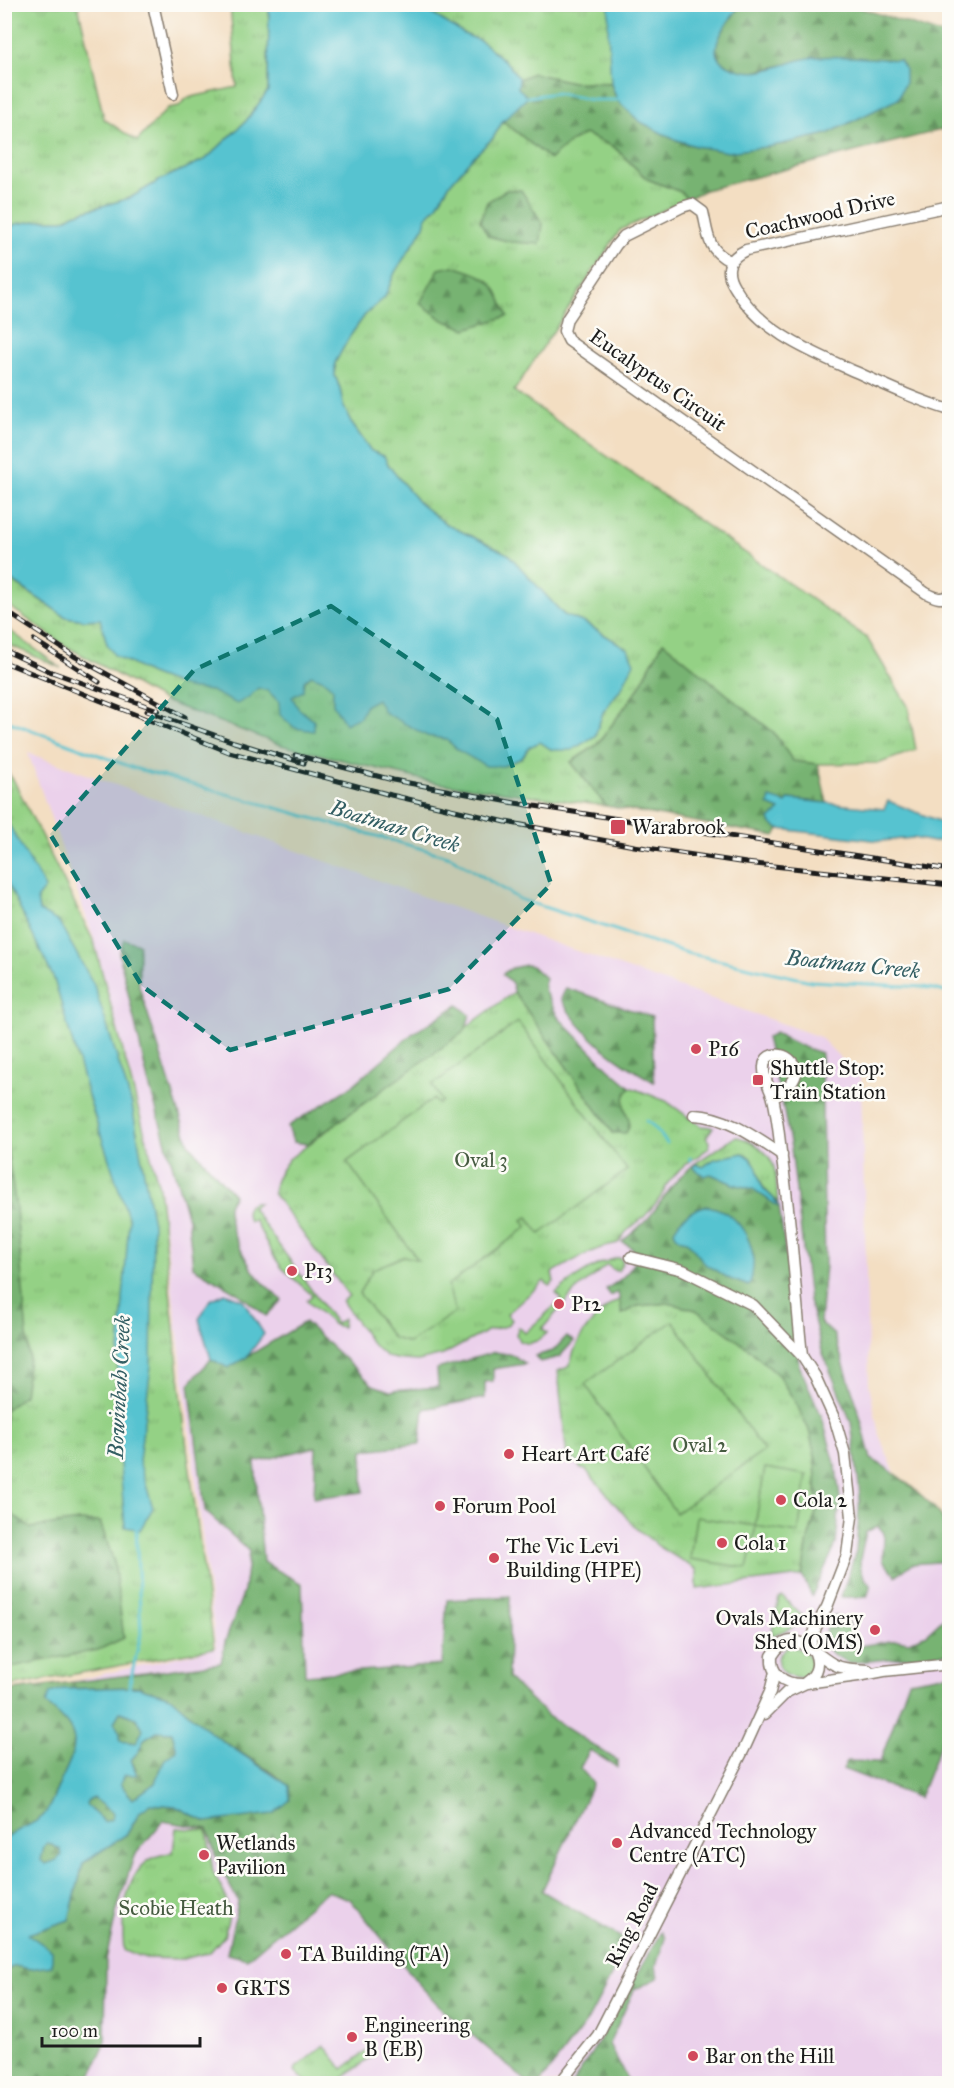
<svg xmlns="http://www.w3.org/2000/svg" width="954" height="2088" font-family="'IM FELL Great Primer',serif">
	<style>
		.built { fill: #ebd1eb }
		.grass { fill: url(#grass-tufts); stroke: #587650; stroke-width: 1.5 }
		.forest { fill: url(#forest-firs); stroke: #4a6847; stroke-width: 1.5 }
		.garden { fill: #94d185; stroke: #587650; stroke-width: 1.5 }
		.water { fill: #57c3d0; stroke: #3a7076; stroke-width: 1.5; fill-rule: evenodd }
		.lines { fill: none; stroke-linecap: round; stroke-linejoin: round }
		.stream { stroke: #57c3d0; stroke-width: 3 }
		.minor-casing { stroke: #887d6f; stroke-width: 13 }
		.minor { stroke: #fff; stroke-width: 10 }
		.rail-casing { stroke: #1c1c1c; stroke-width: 5 }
		.rail { stroke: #fdfcf7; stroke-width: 3; stroke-dasharray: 9; stroke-linecap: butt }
		.marked { fill: #0f766e; fill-opacity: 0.2; stroke: #0f766e; stroke-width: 4.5; stroke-dasharray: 12 8; stroke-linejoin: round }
		.poi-dot { fill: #d1495b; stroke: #fdfcf7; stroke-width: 2 }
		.labels { text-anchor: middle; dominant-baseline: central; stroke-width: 5; stroke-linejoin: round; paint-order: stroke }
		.street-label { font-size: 21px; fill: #1c1c1c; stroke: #fdfcf7 }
		.poi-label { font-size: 21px; fill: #1c1c1c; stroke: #fdfcf7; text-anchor: start }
		.park-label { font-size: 21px; fill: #465b41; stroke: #fdfcf7 }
		.water-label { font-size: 22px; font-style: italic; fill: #345f64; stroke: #fdfcf7 }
	</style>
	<defs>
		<pattern id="grass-tufts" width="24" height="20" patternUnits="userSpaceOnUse" patternTransform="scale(1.5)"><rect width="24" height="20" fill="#94d185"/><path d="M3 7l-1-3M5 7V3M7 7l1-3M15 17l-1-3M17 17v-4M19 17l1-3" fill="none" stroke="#7fb372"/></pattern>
		<pattern id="forest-firs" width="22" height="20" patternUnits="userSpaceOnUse" patternTransform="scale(1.5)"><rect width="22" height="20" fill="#77b372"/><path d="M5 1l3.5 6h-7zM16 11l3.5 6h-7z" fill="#61915d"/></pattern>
	</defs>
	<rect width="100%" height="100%" fill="#fdfcf7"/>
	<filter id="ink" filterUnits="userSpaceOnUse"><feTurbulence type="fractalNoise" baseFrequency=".0167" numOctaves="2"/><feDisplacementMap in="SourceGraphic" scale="12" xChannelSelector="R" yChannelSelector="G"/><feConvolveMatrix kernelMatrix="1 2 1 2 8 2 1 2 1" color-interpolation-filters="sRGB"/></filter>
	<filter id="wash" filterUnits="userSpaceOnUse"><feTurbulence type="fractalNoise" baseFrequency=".008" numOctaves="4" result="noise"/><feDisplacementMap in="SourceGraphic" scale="24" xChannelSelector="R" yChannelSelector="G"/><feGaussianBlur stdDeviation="1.35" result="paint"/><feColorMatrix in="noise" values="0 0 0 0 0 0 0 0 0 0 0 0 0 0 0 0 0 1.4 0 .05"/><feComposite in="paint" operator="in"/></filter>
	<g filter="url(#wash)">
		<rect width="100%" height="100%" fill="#f3dec2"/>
		<path class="built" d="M28,753L407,891L820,1037L861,1079L869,1384L879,1435L900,1485L949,1535V2083H5L4,1697L216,1648L160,1188L95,942Z"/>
		<g class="grass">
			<path d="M5,5H78L104,119L137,141L168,108L179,106L187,98L237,87L230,5H269L268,91L246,121L206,159L162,179L130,198L74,214L64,220H43L16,224L5,230Z"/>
			<path d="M418,5H610L611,83L572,82L533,73L519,79L509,65L481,41L464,34Z"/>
			<path d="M503,121L550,159L570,142L585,134L614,147L647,179L681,192L687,199L620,230L514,391L867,638L908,706L916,750L880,763L818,764L793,762L774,733L663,642L638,689L597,745L571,762L606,806L437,783L281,745L164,701L64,645L5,603L4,576L66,617L84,620L101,619L107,644L187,688L211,691L237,703L249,697L258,688L268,691L279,702L314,721L298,708L292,697L311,675L324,680L333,688V704L360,717L366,705L377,699L427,736L446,739L459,751L503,766L522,758L529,747L540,742L552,750L595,736L603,712L622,687L628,649L585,623L564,615L508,554L446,524L419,503L389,466L384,456L371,451L352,424L343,405L340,388L335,376V363L350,336L365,315L385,297L395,272L424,227L426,217L436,207L449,185L471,159L493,138Z"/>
			<path d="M5,627L61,668L5,643Z"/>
			<path d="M4,768L14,781L94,942L159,1187L186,1440L214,1648L5,1687Z"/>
			<path d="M514,992L613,1133L624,1097L630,1087L666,1101L701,1126L713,1127L706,1138L710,1142L709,1148L681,1168L668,1183L660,1198L645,1216L626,1232L618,1243C594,1248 573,1261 552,1273L554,1282L549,1286L544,1281L507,1314L512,1320L506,1326L487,1331L443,1355L418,1361L401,1360L387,1357L372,1344L342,1301L349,1296L273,1193C274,1179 281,1170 289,1159Z"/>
			<path d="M735,1137C742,1137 747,1140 753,1143C780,1159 775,1177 778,1203C774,1197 769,1195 765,1189C755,1178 762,1163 743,1153L715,1159L703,1167L694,1164Z"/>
			<path d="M253,1203H259L252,1208L336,1324L343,1319L342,1327L334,1325L307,1301L312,1295L282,1268L273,1255L254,1219L249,1222L246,1214L247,1207Z"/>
			<path d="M616,1258H620L623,1262L618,1271H615L607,1265L575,1291L542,1329L547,1333L539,1340L528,1344L519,1341L516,1334L519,1327L525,1333L561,1300L556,1293C573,1278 593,1265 616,1258Z"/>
			<path d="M620,1299L623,1314L638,1306L668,1303L696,1310L749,1349L779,1376L797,1405L809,1430L815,1456L817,1509L808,1540L802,1576L697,1589V1570L658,1546L634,1526L586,1470L581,1469L575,1460L567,1459L558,1371L568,1367C572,1360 573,1352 577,1344C586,1326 602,1309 620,1299Z"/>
			<path d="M783,1597L805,1619L791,1628L771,1636L779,1598Z"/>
			<path d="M176,1828L207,1830L213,1872L225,1895L229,1915L225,1935L210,1952L183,1959L146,1958L124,1951C121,1922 123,1871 155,1857C160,1855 167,1854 173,1852Z"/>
			<path d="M324,2045L343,2069L369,2049L374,2055L336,2083H307L295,2071L296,2068Z"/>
		</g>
		<g class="forest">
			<path d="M740,5H856L857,7L947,36L949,34V128L705,190L687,199L681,192L647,179L614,147L585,134L570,142L550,159L503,121L527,97L518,88L519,79L533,73L572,82L611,83L617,100L639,121L671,138L695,146L728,151L773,146L827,134L897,99L899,60L815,57L751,73L734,69L720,61L716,49L718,38Z"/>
			<path d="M506,190H521L543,224L540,244L511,242L488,236L480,221L487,202Z"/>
			<path d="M453,266C491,278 493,279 508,316L466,329L443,320L420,303L439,269Z"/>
			<path d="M663,642L774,733L793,761L818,764L827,803L789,799L770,823L779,829L775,836L606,806L571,762L597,745L638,689Z"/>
			<path d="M124,939L139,944V986L189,1144L234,1195C232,1199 228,1203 228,1207C227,1227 246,1262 258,1277C265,1285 274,1293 282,1300L266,1316L239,1294L193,1267L188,1219L148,1081L119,953Z"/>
			<path d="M526,965L532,966L545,978L544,985L545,992L558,1017L608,1068L630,1087C628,1091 624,1095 624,1100C622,1114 635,1117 626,1133H613L514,992L512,983L502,974L512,968Z"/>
			<path d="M566,988L652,1017L654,1082C617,1061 582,1037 561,999Z"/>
			<path d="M458,1005L470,1015L465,1031L307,1144L293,1142L288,1126L352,1086L412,1034Z"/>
			<path d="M775,1033L803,1047L821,1053L825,1265L820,1322L834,1335L857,1405L871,1459C891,1469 946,1510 949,1532C951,1541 949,1552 949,1561L912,1564L896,1576L883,1561L884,1533L878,1526L866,1532C862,1553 853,1568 871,1585L867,1597H841L856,1551L860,1494L851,1422L822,1351L809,1300L791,1148L782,1102L766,1038Z"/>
			<path d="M5,1134L16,1208L29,1359L24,1395L5,1410Z"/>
			<path d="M693,1165L702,1174H711L733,1184L753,1189L779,1207L796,1325L799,1365L822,1417L836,1467L840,1498L836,1544L812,1596L802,1576L808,1540L817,1509L815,1456L809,1430L797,1405L779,1376L749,1349L696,1310L668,1303L638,1306L622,1314L618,1292L611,1296L606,1289C622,1280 653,1255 622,1242C631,1233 642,1226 650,1216C666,1196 672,1182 693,1165Z"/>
			<path d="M305,1322L373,1385L390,1391L438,1387L437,1369L495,1352L513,1355L525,1364L493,1369V1381L485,1382V1398L424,1409L420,1444L363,1450V1492L314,1498L316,1447L255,1462L263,1562L302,1584L305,1675L442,1665L447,1600L510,1596L508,1678L549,1717L618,1761V1768L590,1750L580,1768L593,1783L542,1891L629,1942L588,2020L540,2083H528L441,2008L418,1983L350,1899L327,1891L247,1959L227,1954L238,1902L216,1858L208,1829L163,1821L134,1856L117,1910L106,1960L105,2044L88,2083H5V1971L15,1966L30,1969L27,1934L69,1920L83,1863L127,1834L140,1812L151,1804L175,1806L206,1822L289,1786L271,1772L212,1734L170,1697L138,1687L62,1689L46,1704C86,1735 77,1746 58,1787C54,1795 50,1809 43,1816C31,1827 18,1827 5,1840V1691L221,1663L225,1642L244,1591L249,1551L205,1511L189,1384L211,1359L228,1368Z"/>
			<path d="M566,1337L574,1341L559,1357L540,1362L535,1356L553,1351Z"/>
			<path d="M4,1508L30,1528L79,1521L100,1522L114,1562L124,1638L98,1650L11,1667L5,1666Z"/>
			<path d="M949,1613V1653L849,1663L834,1655L825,1646V1632L834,1615L849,1622L853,1647L897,1640L909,1642L926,1634Z"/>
			<path d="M949,1674V1737L944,1735L919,1798L843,1769L847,1761L880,1762L909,1681Z"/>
			<path d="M120,1712L137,1718L144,1730L136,1743L120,1741L114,1722Z"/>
			<path d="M157,1731L172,1732L177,1750L165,1759L155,1783L133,1799L120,1784L125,1775L136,1769L131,1760L139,1751L144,1739Z"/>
			<path d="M94,1797L113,1813L112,1819L104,1822L86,1805L87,1800Z"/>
			<path d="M48,1843L60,1849L63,1855L56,1860L46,1864L40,1860L44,1847Z"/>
			<path d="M661,1932L665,1938L656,1966L658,1978L634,1990L609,2044L629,2083L572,2084L599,2041Z"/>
		</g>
		<g class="garden">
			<path d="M518,1022L627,1170L540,1234L528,1217L522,1220L527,1227L448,1285L455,1312L409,1343L393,1338L359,1293L373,1269L404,1256L418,1260L347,1162L433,1099L438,1104L442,1101L432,1085Z"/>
			<path d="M673,1321L764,1451L676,1513L585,1384Z"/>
			<path d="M765,1468L807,1475L798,1533L756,1526L747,1568L690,1559L696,1517L755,1526Z"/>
			<path d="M787,1647C805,1645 820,1664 805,1677C785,1680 766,1662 787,1647Z"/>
		</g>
		<g class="water">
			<path d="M269,5H418L464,34L481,41L509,65L519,79L518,88L528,97L503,121L493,138L471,159L449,185L436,207L426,217L424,227L395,272L385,297L365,315L350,336L335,363V376L340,388L343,405L352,424L371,451L384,456L389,466L419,503L446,524L508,554L564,615L585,623L628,649L634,663L622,687L603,712L595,736L572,750H552L540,742L529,747L522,758L503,766H486L459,751L446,739L427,736L384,712L377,699L366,705L360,717L345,724L333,704V688L324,680L311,675L304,681L303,691L292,697L298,708L314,721V731L295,728L280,715L279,702L268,691L258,688L249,697L237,704L211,691L187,688L150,674L114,655L107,644L100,619L84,620L66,617L5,576V230L16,224L43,220H64L74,214L130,198L162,179L206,159L246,121L268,91Z"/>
			<path d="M609,5H740C732,18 702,51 724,63C761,85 781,59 817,57C844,55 872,59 899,60L905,69V83L898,99L827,134L773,146L728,152L695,146L671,138L639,121L617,100L611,83L608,31Z"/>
			<path d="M770,798L786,803L789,799L884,809L888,801L949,825V839L933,842L913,838L881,841L779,829L770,823V819L780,810L768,805Z"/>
			<path d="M5,818L45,888L37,898L39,911L59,922L94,985L132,1105L153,1224L151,1366L139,1461L153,1508L140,1530L125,1527L115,1403L129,1220L89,1099L54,979L5,878Z"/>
			<path d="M743,1153C763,1164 755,1177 764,1189C770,1196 776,1198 779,1207L753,1189L733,1184L711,1174L704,1176L693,1167L696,1164L703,1167L715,1159Z"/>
			<path d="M705,1206C736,1208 759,1244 752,1273C751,1278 752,1281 749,1286L730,1279L706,1265L687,1241C679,1240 677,1239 674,1231C678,1219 693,1209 705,1206Z"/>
			<path d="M225,1293L243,1300L264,1334L247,1357L228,1368L211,1359L199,1319L210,1300Z"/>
			<path d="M138,1687L170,1697L212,1734L289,1786L290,1800L273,1814L206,1822L175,1806L151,1804L140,1812L127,1834L83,1863L69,1920L28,1934L52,1951V1966L30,1969L15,1966L5,1971V1840C18,1827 31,1827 43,1816C50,1809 54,1795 58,1787C77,1746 86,1735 46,1704L50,1693L62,1689ZM120,1712L137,1718L143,1730L136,1743L120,1741V1733L114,1722ZM157,1731L172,1732L177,1750L165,1759L155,1783L133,1799L120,1784L125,1775H137L131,1760L139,1751L144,1739ZM94,1798L113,1813L112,1819L104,1822L86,1805L87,1801ZM48,1843L60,1849L62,1855L56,1860L46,1864L41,1860L44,1847Z"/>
		</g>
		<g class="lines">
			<g class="stream">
				<path d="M528,97L556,93L592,100H617"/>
				<path d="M4,720L134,768L451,857L519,899L687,953L811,981L924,987L950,993"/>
				<path d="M646,1121C657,1126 659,1135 667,1143"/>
				<path d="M690,1158L691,1160"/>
				<path d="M128,1691L141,1634L136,1528"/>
			</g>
		</g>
	</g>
	<g filter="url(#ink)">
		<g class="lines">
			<g class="minor-casing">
				<g id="minor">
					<path d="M153,4L173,94"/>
					<path d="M950,206L746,250C729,258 724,269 734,286C760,332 809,351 856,372C887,386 917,400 950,410"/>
					<path d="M730,261C707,250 708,234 703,212L692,204L682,207L624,236L616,245L567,319L564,331L569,341L926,593C934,597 941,601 950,595"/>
					<path d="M773,1099C780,1091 796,1084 796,1072C796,1054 765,1046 764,1067C763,1078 770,1088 773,1098C777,1115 779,1134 781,1152C791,1219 795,1288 802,1356"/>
					<path d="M694,1115C726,1116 755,1137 782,1155"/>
					<path d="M631,1257L683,1270L753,1305L802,1356L815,1376L835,1420L845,1454L852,1517L847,1555L827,1607L816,1627L810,1647"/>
					<path d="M806,1682C818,1674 820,1662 813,1649"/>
					<path d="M801,1684C784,1684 770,1674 772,1656C793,1622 814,1655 835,1665C846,1670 857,1669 868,1670"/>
					<path d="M765,1714L787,1692L806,1683L858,1676L884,1671L950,1664"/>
					<path d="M559,2084L598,2035L746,1745L770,1692L775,1672"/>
				</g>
			</g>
			<use href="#minor" class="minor"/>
			<g class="rail-casing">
				<g id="rail">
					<path d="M4,610L74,656L185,717"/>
					<path d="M34,640L99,682"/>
					<path d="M4,650L49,671L158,710"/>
					<path d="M4,662L229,752L391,795L506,822L634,846L746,863L950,885"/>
					<path d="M147,711L234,742L304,763"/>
					<path d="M295,755L393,780L515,803L950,870"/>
				</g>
			</g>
			<use href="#rail" class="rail"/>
		</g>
	</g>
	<path class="marked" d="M331,606L497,719L551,884L449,989L230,1050L142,986L50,834L194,670Z"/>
	<g class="poi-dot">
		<rect x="610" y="819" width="16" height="16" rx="3"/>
		<circle cx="696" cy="1049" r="6"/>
		<rect x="752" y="1074" width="12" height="12" rx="3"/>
		<circle cx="292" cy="1271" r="6"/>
		<circle cx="559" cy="1304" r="6"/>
		<circle cx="509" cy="1454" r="6"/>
		<circle cx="781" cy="1500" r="6"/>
		<circle cx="440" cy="1506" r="6"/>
		<circle cx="722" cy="1543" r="6"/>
		<circle cx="494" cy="1558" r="6"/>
		<circle cx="875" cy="1630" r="6"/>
		<circle cx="617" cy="1843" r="6"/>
		<circle cx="204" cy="1855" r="6"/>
		<circle cx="286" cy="1954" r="6"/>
		<circle cx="222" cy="1988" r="6"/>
		<circle cx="352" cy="2037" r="6"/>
		<circle cx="693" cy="2056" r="6"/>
	</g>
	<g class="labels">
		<g class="street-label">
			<text transform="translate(820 215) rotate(-13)">Coachwood Drive</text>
			<text transform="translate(658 380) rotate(35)">Eucalyptus Circuit</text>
			<text transform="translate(632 1925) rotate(-63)">Ring Road</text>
		</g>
		<g class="poi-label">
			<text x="632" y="827">Warabrook</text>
			<text x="708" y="1049">P16</text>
			<text x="770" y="1068">Shuttle Stop:<tspan x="770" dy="24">Train Station</tspan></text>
			<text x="304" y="1271">P13</text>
			<text x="571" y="1304">P12</text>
			<text x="521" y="1454">Heart Art Café</text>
			<text x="793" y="1500">Cola 2</text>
			<text x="452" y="1506">Forum Pool</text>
			<text x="734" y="1543">Cola 1</text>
			<text x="506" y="1546">The Vic Levi<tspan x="506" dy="24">Building (HPE)</tspan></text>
			<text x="863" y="1618" text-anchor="end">Ovals Machinery<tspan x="863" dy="24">Shed (OMS)</tspan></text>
			<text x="629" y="1831">Advanced Technology<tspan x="629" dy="24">Centre (ATC)</tspan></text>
			<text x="216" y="1843">Wetlands<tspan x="216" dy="24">Pavilion</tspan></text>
			<text x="298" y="1954">TA Building (TA)</text>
			<text x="234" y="1988">GRTS</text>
			<text x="364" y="2025">Engineering<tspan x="364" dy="24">B (EB)</tspan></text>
			<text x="705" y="2056">Bar on the Hill</text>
		</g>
		<g class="park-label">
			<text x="481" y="1160">Oval 3</text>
			<text x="700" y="1445">Oval 2</text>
			<text x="176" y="1908">Scobie Heath</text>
		</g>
		<g class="water-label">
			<text transform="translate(395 826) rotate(17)">Boatman Creek</text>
			<text transform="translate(853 964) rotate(6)">Boatman Creek</text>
			<text transform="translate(119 1387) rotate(-87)">Bowinbah Creek</text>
		</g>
	</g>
	<rect width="954" height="2088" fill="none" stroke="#fdfcf7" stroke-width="24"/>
	<path d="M42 2037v9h158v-9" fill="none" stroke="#1c1c1c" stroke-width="3"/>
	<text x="51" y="2037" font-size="18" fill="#1c1c1c" stroke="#fdfcf7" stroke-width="4.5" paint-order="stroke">100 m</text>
</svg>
